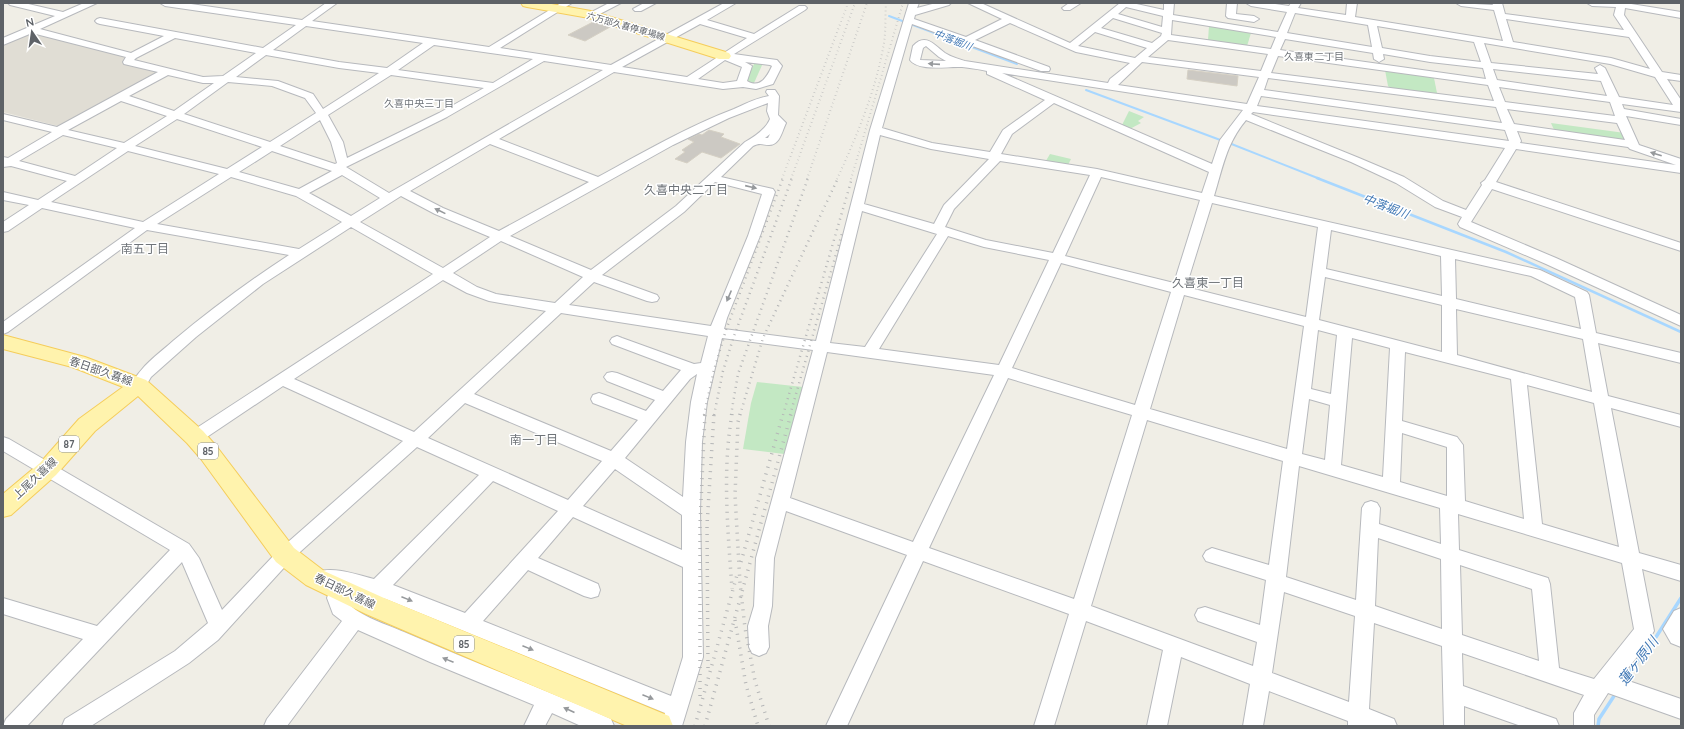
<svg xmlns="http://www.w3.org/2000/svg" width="1684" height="729" font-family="Quicksand,'Noto Sans JP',sans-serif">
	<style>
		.education { fill: #e0ddd4 }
		.green { fill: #c3e8c3 }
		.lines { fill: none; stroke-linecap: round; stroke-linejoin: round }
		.stream-far2 { stroke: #a8d7ff; stroke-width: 2 }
		.stream-far1 { stroke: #a8d7ff; stroke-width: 2.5 }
		.stream { stroke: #a8d7ff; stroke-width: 3.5 }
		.building { fill: #ccc9c3; stroke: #d5d0c4 }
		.minor-casing { stroke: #b7b9bd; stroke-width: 2 }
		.major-casing { stroke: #f5cd5b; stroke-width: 2 }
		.minor { fill: #fff; fill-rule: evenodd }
		.major { fill: #fff3ad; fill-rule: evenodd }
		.rail-far2 { stroke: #b5b6b7; stroke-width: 2; stroke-dasharray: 0.5 3.5; stroke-linecap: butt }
		.rail-far1 { stroke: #b5b6b7; stroke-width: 2.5; stroke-dasharray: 1 4.5; stroke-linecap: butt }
		.rail { stroke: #b5b6b7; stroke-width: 3.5; stroke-dasharray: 1 6; stroke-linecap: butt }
		.oneway { fill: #96999c }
		.labels { text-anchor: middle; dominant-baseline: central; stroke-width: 3; stroke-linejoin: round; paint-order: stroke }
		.far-street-label { font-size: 9px; fill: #5e6267; stroke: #fff }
		.far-water-label { font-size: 10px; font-style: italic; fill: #4178b5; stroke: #fff }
		.far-neighbourhood-label { font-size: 10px; fill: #6f7479; stroke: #fff }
		.shield { fill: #fff; stroke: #8e9195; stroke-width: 1 }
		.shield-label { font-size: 10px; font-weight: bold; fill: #5e6267 }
		.street-label { font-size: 11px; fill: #5e6267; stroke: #fff }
		.neighbourhood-label { font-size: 12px; fill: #6f7479; stroke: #fff }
		.water-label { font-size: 12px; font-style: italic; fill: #4178b5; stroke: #fff }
		.near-water-label { font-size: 14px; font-style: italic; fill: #4178b5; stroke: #fff }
	</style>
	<rect width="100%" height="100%" fill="#f0eee6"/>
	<path class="education" d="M29,32L127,56L123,61L159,73L58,126L3,112V44Z"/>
	<g class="green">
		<path d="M1209,26L1251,33L1247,46L1209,41L1208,40Z"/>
		<path d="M758,63H763L754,83H749L747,78L754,64Z"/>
		<path d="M1385,70L1431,76L1434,78L1437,93L1435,94L1390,88L1388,86Z"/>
		<path d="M1129,111L1144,117L1138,121L1141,123L1128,130L1121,127Z"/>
		<path d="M1551,123L1625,133L1628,141L1555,132Z"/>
		<path d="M1050,154L1071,159L1067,167L1044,164Z"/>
		<path d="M757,382L803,387L784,454L743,449L751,403Z"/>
	</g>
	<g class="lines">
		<g class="stream-far2">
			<path d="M889,16L1017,64"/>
			<path d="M1086,90L1223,141"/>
			<path d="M1229,143L1320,179"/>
		</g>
		<path class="stream-far1" d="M1317,178L1506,252L1681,332"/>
		<g class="stream">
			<path d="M1621,683L1656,637L1681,598"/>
			<path d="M1598,726L1599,719L1616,693"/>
		</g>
	</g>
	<g class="building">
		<path d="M593,22L610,27L585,41L568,35Z"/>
		<path d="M1188,70L1238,76L1237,86L1187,79Z"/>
		<path d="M709,130L724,134L721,137L740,144L721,158L702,152L687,163L675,159L685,152L682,150L694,142L688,139L699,134L702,135Z"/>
	</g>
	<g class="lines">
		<g class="minor-casing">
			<g id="minor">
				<path d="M8,3H24L63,12L84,3H97L40,29L131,53L164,36L100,24L97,23L95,21L97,19L100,18L263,48L296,25L165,6L160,3H184L302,20L326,3H337L312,21L489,47L561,3H572L500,48L611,65L724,3H736L707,20L754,34L799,6H805L807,8L805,10L734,54L777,60L782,66L773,84L756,89L743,87L723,89L614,72L499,139L598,177C642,153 687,127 734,109C745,104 757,98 769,96L766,92L767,90H775L779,96L778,115L786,123C782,131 780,145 769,145C761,145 761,142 753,146L721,177L773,189L775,192L760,236L727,318L724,329L816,341L870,130L909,3H919L917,8L936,3H951L949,5L915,15L914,19L966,37L1002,19L968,3H981L1070,43L1120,3H1132L1164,10V3H1174L1173,15L1278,32L1287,12L1251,6L1246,3H1268L1289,6L1291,3H1301L1298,8L1346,15L1347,3H1357L1355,17L1503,41L1494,10L1461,6L1456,3L1493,5L1492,3H1502L1505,14L1624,30L1614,15L1616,7L1592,6L1587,3H1625L1681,12V18L1625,8L1624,15L1662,72L1681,75V81L1667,79L1681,100V112L1622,104L1624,109L1681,119V125L1626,116L1639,145L1681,159L1680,165L1681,173L1516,149L1496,182L1681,243V251L1492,189L1471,222L1556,258L1681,315V326L1546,264L1460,227L1458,224L1462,217L1435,207L1396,183L1351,162L1246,120C1226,144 1223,167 1214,196L1540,270L1587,292L1589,295L1596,333L1681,353V363L1598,343L1608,396L1681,415V427L1611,408L1639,553L1681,565V581L1642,569L1654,631L1641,652L1620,678L1681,699V719L1608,693L1594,715V726H1574V713L1584,695L1462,653L1463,686L1556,719L1559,726H1521L1464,706V726H1444L1442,646L1374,623L1369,709L1394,719L1397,726H1348V721L1269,691L1263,726H1243L1250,684L1181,657L1167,726H1147L1163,650L1086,621L1054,726H1034L1069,614L923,561L847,726H826L907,555L786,511L774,558L772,606L768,626L769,647L766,653L759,656L752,653L749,647L748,626L754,606L756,558L813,350L722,338L707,402L702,442L700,512L703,657L682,726H662L665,713L386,599L348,589C348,593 344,598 348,603C359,616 388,625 404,632C473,662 543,689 611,719L614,726H581L552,713L545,726H524L534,705L430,662L358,630L287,726H264L267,719L342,621L333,614L327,598L331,586L317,584L315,578L317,572C335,566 357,575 374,579L479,475L417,447L291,560L218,640L189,663L91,726H62L65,719L175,651L208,623L182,562L27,726H3L6,719L83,639L3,614V598L97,626L170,550L3,451V437L9,439L189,544L199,558L222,610L279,550L403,441L283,386L201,441L195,443L189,441L187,437L189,433L433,274L351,227L263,284L196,337L151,377L144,389L139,390L134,389L131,385C142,365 156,356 173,341C210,310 249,281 289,255L147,230L8,332L3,334V322L135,228L42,208L8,231L3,232V222L29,205L3,200V192L38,200L67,181L11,166L3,167V157L8,158L52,132L3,120V114L57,127L158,72L124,64L123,62L126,57L32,33L3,45V38L55,16L10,5ZM1126,7L1163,16L1162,27L1118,14ZM1295,13L1368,25L1372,47L1287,33ZM1113,18L1162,33L1161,36L1152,43L1101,28ZM1506,19L1629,37L1650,69L1611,58L1513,42ZM1172,20L1276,37L1271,49L1171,35ZM1010,23L1076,52L1130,63L1110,79L1108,83L965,61C959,59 951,57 945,53C935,46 926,32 913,46L910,60C919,72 948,66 962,67C970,68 979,69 987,71V74L1045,100L1003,130L990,152L932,143L882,128L912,24L1041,71H1049L1050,69L1049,67L975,40ZM700,24L747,38L687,77L622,67ZM306,26L423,43L387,68L339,62L273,50ZM1377,26L1474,42L1481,62L1430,56L1382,48ZM1095,32L1147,48L1135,58L1078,46ZM175,38L256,53L223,76L203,77L134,60L136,58ZM1285,39L1373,53L1374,59L1379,62L1384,59L1383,54L1430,62L1483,68L1486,79L1280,50ZM1168,40L1268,54L1261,71L1148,57ZM1484,43L1610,64L1655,77L1673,105L1619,97L1605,68L1600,65L1595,68L1598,74L1491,63ZM434,45L533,59L493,83L398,70ZM926,46L939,57L946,61L920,60L923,48ZM266,55L339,68L379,73L323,109L313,94L278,81L236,77ZM1278,56L1488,85L1494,101L1271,73ZM725,60L742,67L737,81L723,83L698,79ZM544,61L603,70L389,193L346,167L447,117ZM745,62L770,65L772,66C767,77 760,89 747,81L752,66ZM1142,62L1259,77L1247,104L1118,85ZM1493,69L1601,81L1607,96L1497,80ZM1002,73L1243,110L1220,140L1212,164ZM168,75L203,83H214L174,111L129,96ZM391,75L484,88L439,113L347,158L343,142L328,115ZM1268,78L1496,107L1502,123L1264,90ZM228,82L272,86L305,98L316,113L270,142L184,114ZM1499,87L1610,102L1615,116L1505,102ZM1261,96L1505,130L1509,141L1257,106ZM121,101L167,116L124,143L68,130ZM768,103L767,111L770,119C766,129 754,137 745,142L676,206L591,270L510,236L673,145L729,118ZM1054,103L1209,172L1202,193L1097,169L1001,154L1012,134ZM1507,109L1617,123L1625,140L1514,124ZM1253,112L1505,148L1485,180L1481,183L1482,185L1466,210L1443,201L1404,177L1359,158L1251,114ZM177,119L262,147L227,169L135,146ZM320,120L331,142L337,163L335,164L280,146ZM1517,131L1628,147L1630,149L1676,165L1520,143L1521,141ZM770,134L768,138H765ZM63,135L117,148L75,176L19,161ZM880,135L931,149L989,159L944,205L934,224L864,204ZM490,144L589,182L499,231L443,208L410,191ZM128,151L219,174L143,222L51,202ZM272,151L332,171L299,189L239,172ZM1000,161L1090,175L1053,253L986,240L945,227L954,209ZM342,175L380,198L351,216L309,193ZM231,177L296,196L342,222L299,249L157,224ZM1101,177L1200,200L1174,283L1065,256ZM715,182L762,194L748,236L711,326L569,305L594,282L647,301L652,302L657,301L659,298L657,295L602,275L684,212ZM401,196L435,214L490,237L443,268L360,222ZM1212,203L1318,227L1306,317L1186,287ZM862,211L937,234L865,347L830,343ZM1331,230L1441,256L1442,296L1326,269ZM948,236L984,247L1049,260L999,365L879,349ZM501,241L583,277L555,303L496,294L477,287L453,273ZM1455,259L1531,276L1575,297L1581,329L1456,299ZM1061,263L1171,292L1135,405L1012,368ZM1325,277L1442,305V352L1319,320ZM443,280L467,293L489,301L546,311L414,432L294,379ZM1184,295L1304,326L1287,449L1150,409ZM1456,309L1583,339L1592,392L1457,355ZM561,313L708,336L701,363L694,364L622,338L617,336L612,338L610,341L612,344L681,370L663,391L617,373L612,372L607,373L604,377L607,381L655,400L646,411L605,395L599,393L593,395L591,399L593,403L638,420L611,451L474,394ZM1318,330L1337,335L1331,394L1311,389ZM1352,338L1390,348L1383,477L1341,465ZM827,352L994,375L913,542L790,498ZM1405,352L1511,379L1524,519L1465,501L1463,445L1457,437L1402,421ZM697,374L691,402L686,442L683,497L625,458L690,379ZM1008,378L1132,415L1074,599L929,548ZM1527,385L1594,403L1619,547L1542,524ZM1309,399L1330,405L1325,460L1302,454ZM465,403L602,461L568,500L428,438ZM1147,420L1283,461L1269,565L1212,548L1206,551L1203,556L1206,561L1266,580L1260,625L1205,607L1198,609L1195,615L1198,621L1257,642L1253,666L1091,606ZM1402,433L1447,447V496L1400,482ZM1299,466L1440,508L1441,544L1379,524L1380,508L1377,503L1371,501L1365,503L1362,508L1356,600L1286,577ZM615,469L682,515V550L583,506ZM493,481L558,511L465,613L393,585ZM1458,514L1622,563L1634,629L1594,679L1559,668L1550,584L1548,578L1459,550ZM573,517L683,567V657L671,696L483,621L528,570L584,596L591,598L598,596L600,590L598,584L538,558ZM1378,538L1441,559L1442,629L1375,606ZM1460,565L1532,589L1539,661L1462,635ZM1284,592L1355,616L1349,702L1272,673Z"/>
				<path d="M609,3H621L594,17H588L586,15Z"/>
				<path d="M644,3H656L641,11H635L633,9Z"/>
				<path d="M1069,3H1081L1070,10H1064L1062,8Z"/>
				<path d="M1227,3H1237L1236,14L1254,16L1259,19L1254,22L1228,18L1226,16Z"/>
				<path d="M1681,608V647L1671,643L1663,629L1674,611Z"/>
			</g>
		</g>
		<g class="major-casing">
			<g id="major">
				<path d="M521,3H546L591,11L729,53L731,56L729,59H719L589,18L527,7L523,6Z"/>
				<path d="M3,335L85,357L146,380L203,431L217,447L294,548L324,571L384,598L669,716L673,726H627L366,614L306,585L276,562L201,459L187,443L138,396L95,431L56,475L11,515L3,517V494L40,463L79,419L123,387L72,367L3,349Z"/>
			</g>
		</g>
		<use href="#minor" class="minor"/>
		<use href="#major" class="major"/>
		<g class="rail-far2">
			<path d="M782,179L848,3"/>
			<path d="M791,179L855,3"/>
			<path d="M807,179L867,3"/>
			<path d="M837,179C857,136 876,90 884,43C886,30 885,16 886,3"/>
			<path d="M851,179L903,3"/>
		</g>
		<g class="rail-far1">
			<path d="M704,415L714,370L726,330L783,178"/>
			<path d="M714,415L723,371L733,339L792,178"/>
			<path d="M731,415L738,374L808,178"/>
			<path d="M740,415L763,338L838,178"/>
			<path d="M783,415L852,178"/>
			<path d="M790,415L843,230"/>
		</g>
		<g class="rail">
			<path d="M732,414C722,472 728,531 732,589"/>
			<path d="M740,414L738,422L735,495L740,583L745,628L755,681L769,726"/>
			<path d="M741,562L783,414"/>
			<path d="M735,620L746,685L758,726"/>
			<path d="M708,668L707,525L714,414"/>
			<path d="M700,696V525L705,414"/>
			<path d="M695,726L737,575"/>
			<path d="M705,726L791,414"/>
		</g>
	</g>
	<defs><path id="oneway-solid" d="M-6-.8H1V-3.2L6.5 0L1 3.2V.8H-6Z"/></defs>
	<g class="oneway">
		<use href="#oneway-solid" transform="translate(934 64) rotate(-176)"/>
		<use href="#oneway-solid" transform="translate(1656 154) rotate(-162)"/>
		<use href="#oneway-solid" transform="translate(751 187) rotate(13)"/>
		<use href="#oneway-solid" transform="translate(440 211) rotate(-154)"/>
		<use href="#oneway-solid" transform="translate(729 296) rotate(113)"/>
		<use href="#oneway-solid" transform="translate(407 599) rotate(22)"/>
		<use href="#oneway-solid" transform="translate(528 648) rotate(22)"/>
		<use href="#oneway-solid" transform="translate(448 660) rotate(-158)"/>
		<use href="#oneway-solid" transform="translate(648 697) rotate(22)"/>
		<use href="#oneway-solid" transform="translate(569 710) rotate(-156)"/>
	</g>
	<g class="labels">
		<g class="far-street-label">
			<text transform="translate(626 26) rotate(16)">六万部久喜停車場線</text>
		</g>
		<g class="far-water-label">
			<text transform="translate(953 40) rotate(21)">中落堀川</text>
		</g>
		<g class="far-neighbourhood-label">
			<text x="1314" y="56">久喜東二丁目</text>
			<text x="419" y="103">久喜中央三丁目</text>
		</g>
		<g class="shield">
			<rect x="59" y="436" width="20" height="16" rx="3"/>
			<rect x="198" y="443" width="20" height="16" rx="3"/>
			<rect x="454" y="636" width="20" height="16" rx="3"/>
		</g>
		<g class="shield-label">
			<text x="69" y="444">87</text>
			<text x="208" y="451">85</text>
			<text x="464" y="644">85</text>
		</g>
		<g class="street-label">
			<text transform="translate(101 371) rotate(19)">春日部久喜線</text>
			<text transform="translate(35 478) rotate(-43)">上尾久喜線</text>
			<text transform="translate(345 591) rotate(26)">春日部久喜線</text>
		</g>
		<g class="neighbourhood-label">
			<text x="686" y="189">久喜中央二丁目</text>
			<text x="145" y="248">南五丁目</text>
			<text x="1208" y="282">久喜東一丁目</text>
			<text x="534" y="439">南一丁目</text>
		</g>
		<g class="water-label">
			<text transform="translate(1386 206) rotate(21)">中落堀川</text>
		</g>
		<g class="near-water-label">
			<text transform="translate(1638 661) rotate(-53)">蓮ヶ原川</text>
		</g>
	</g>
	<rect width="1684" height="729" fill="none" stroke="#5e6267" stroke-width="8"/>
	<g transform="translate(32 32) rotate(347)" stroke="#ffffff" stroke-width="3" paint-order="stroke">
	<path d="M0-3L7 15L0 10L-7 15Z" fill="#5e6267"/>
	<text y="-6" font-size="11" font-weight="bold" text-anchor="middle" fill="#5e6267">N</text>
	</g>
</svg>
